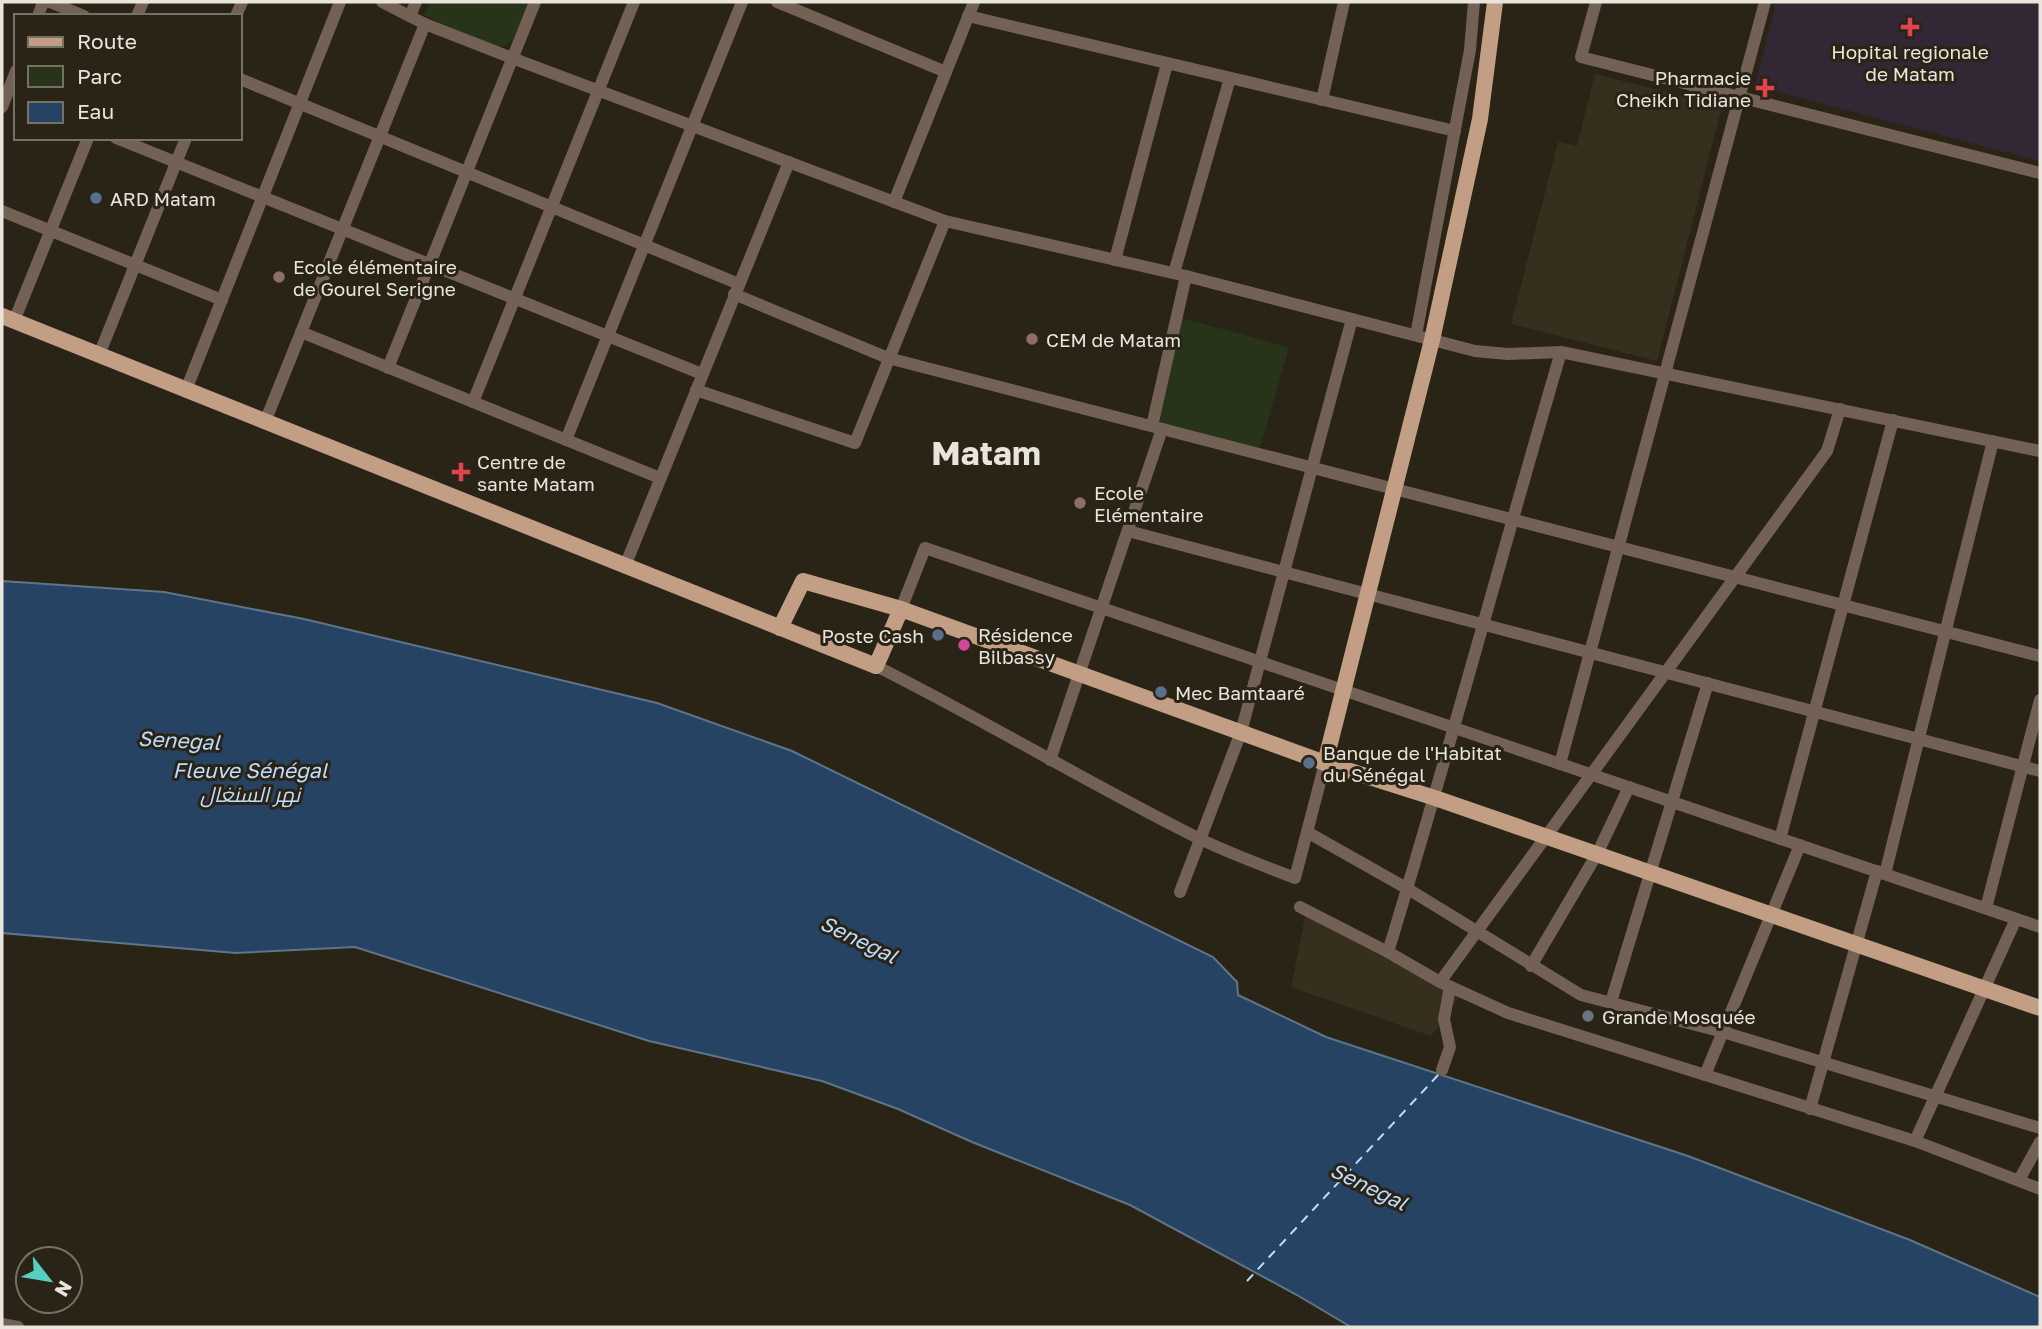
<svg xmlns="http://www.w3.org/2000/svg" width="2042" height="1329" font-family="'Golos Text',Cairo,sans-serif">
	<style>
		.commercial { fill: #362f1e }
		.medical { fill: #332735 }
		.green { fill: #28341a }
		.water { fill: #264364; stroke: #607488; stroke-width: 2 }
		.lines { fill: none; stroke-linecap: round; stroke-linejoin: round }
		.ferry { stroke: #bedcff; stroke-width: 2; stroke-dasharray: 9 7; stroke-linecap: butt }
		.minor { stroke: #736155; stroke-width: 12 }
		.major { stroke: #c29e84; stroke-width: 16 }
		.health-dot { fill: #e0444e; stroke: #2a2416; stroke-width: 2.5 }
		.service-dot { fill: #5c6f8a; stroke: #2a2416; stroke-width: 2.5 }
		.education-dot { fill: #8d6e63; stroke: #2a2416; stroke-width: 2.5 }
		.hotel-dot { fill: #d1479c; stroke: #2a2416; stroke-width: 2.5 }
		.worship-dot { fill: #6b7280; stroke: #2a2416; stroke-width: 2.5 }
		.labels { text-anchor: middle; dominant-baseline: central; stroke-width: 6; stroke-linejoin: round; paint-order: stroke }
		.poi-label { font-size: 19px; fill: #e9e5dc; stroke: #2a2416; text-anchor: start }
		.water-label { font-size: 21px; font-style: italic; fill: #bedcff; stroke: #2a2416 }
		.town-label { font-size: 33px; font-weight: bold; fill: #e9e5dc; stroke: #2a2416 }
	</style>
	<rect width="100%" height="100%" fill="#2a2416"/>
	<g class="commercial">
		<path d="M1595,74L1722,106L1657,361L1511,324L1558,142L1577,146Z"/>
		<path d="M1306,912L1460,996L1431,1036L1291,987Z"/>
	</g>
	<path class="medical" d="M1776,2H2040V161L1755,86Z"/>
	<g class="green">
		<path d="M430,2H529L513,40L497,49L424,15Z"/>
		<path d="M1181,318L1289,347L1260,448L1157,422Z"/>
	</g>
	<path class="water" d="M2,581L164,592L304,619L657,703L792,751L1213,957L1237,982L1238,995L1326,1037L1688,1156L1910,1240L2040,1297V1327H1351L1297,1295L1130,1205L972,1142L898,1109L822,1081L649,1041L355,947L236,953L2,933Z"/>
	<g class="lines">
		<path class="ferry" d="M1247,1281L1439,1074"/>
		<g class="minor">
			<path d="M50,2L84,16"/>
			<path d="M382,2L425,24L512,58L945,221L1186,276L1475,351L1508,354L1561,352L2040,451"/>
			<path d="M777,2L946,72"/>
			<path d="M1596,2L1581,57L2040,173"/>
			<path d="M38,16L43,2"/>
			<path d="M137,16L143,2"/>
			<path d="M236,16L242,2"/>
			<path d="M410,16L416,2"/>
			<path d="M968,16L1455,131"/>
			<path d="M240,79L739,284"/>
			<path d="M1322,100L1344,2"/>
			<path d="M2,107L16,71"/>
			<path d="M116,138L702,374"/>
			<path d="M894,202L974,2"/>
			<path d="M2,211L222,300"/>
			<path d="M1115,260L1167,64"/>
			<path d="M1174,273L1230,78"/>
			<path d="M734,294L888,358L2040,656"/>
			<path d="M14,321L88,138"/>
			<path d="M301,332L660,478"/>
			<path d="M1416,335L1470,50L1474,2"/>
			<path d="M99,355L186,138"/>
			<path d="M388,368L535,2"/>
			<path d="M186,390L340,2"/>
			<path d="M696,390L855,443L945,221"/>
			<path d="M473,402L634,2"/>
			<path d="M265,422L425,24"/>
			<path d="M1152,426L1186,276"/>
			<path d="M566,440L742,2"/>
			<path d="M1128,531L2040,771"/>
			<path d="M625,566L789,162"/>
			<path d="M901,609L925,548L2040,927"/>
			<path d="M876,666C984,720 1088,783 1196,837C1228,853 1262,865 1295,878L1325,763"/>
			<path d="M1050,760L1162,429"/>
			<path d="M1560,764L1765,2"/>
			<path d="M1307,832L1408,889L1581,995L1723,1032L2040,1128"/>
			<path d="M1780,839L1893,420"/>
			<path d="M1885,874L1993,441"/>
			<path d="M1180,892L1241,732L1352,319"/>
			<path d="M1300,907L1388,952L1440,982L1508,1013L1915,1141L2040,1189"/>
			<path d="M1986,908L2040,700"/>
			<path d="M1388,952C1449,753 1502,552 1561,352"/>
			<path d="M1531,966L1597,854L1629,787"/>
			<path d="M1440,982L1827,451L1840,409"/>
			<path d="M1611,1002L1708,683"/>
			<path d="M1442,1070L1450,1047L1444,1019L1450,987"/>
			<path d="M1705,1075L1800,845"/>
			<path d="M1810,1109L1877,871"/>
			<path d="M1915,1141L2016,919"/>
			<path d="M2019,1180L2040,1142"/>
			<path d="M2,1324L18,1327"/>
		</g>
		<g class="major">
			<path d="M2,316L876,666L901,609L1325,763L1435,798L2040,1008"/>
			<path d="M780,628L803,581L901,609"/>
			<path d="M1325,763L1432,340L1480,119L1495,2"/>
		</g>
	</g>
	<g class="health-dot">
		<path d="M1906.5 16.5h7v7h7v7h-7v7h-7v-7h-7v-7h7z"/>
		<path d="M1761.5 77.5h7v7h7v7h-7v7h-7v-7h-7v-7h7z"/>
		<path d="M457.5 461.5h7v7h7v7h-7v7h-7v-7h-7v-7h7z"/>
	</g>
	<g class="service-dot">
		<circle cx="96" cy="198" r="7"/>
		<circle cx="938" cy="635" r="7"/>
		<circle cx="1161" cy="692" r="7"/>
		<circle cx="1309" cy="763" r="7"/>
	</g>
	<g class="education-dot">
		<circle cx="279" cy="277" r="7"/>
		<circle cx="1032" cy="339" r="7"/>
		<circle cx="1080" cy="503" r="7"/>
	</g>
	<circle class="hotel-dot" cx="964" cy="645" r="7"/>
	<circle class="worship-dot" cx="1588" cy="1016" r="7"/>
	<g class="labels">
		<g class="poi-label">
			<text x="1910" y="51" text-anchor="middle">Hopital regionale<tspan x="1910" dy="22">de Matam</tspan></text>
			<text x="1751" y="77" text-anchor="end">Pharmacie<tspan x="1751" dy="22">Cheikh Tidiane</tspan></text>
			<text x="110" y="198">ARD Matam</text>
			<text x="293" y="266">Ecole élémentaire<tspan x="293" dy="22">de Gourel Serigne</tspan></text>
			<text x="1046" y="339">CEM de Matam</text>
			<text x="477" y="461">Centre de<tspan x="477" dy="22">sante Matam</tspan></text>
			<text x="1094" y="492">Ecole<tspan x="1094" dy="22">Elémentaire</tspan></text>
			<text x="978" y="634">Résidence<tspan x="978" dy="22">Bilbassy</tspan></text>
			<text x="924" y="635" text-anchor="end">Poste Cash</text>
			<text x="1175" y="692">Mec Bamtaaré</text>
			<text x="1323" y="752">Banque de l'Habitat<tspan x="1323" dy="22">du Sénégal</tspan></text>
			<text x="1602" y="1016">Grande Mosquée</text>
		</g>
		<g class="water-label">
			<text transform="translate(179 740) rotate(3)">Senegal</text>
			<text x="250" y="770">Fleuve Sénégal<tspan x="250" dy="24">نهر السنغال</tspan></text>
			<text transform="translate(859 939) rotate(26)">Senegal</text>
			<text transform="translate(1369 1186) rotate(26)">Senegal</text>
		</g>
		<g class="town-label">
			<text x="986" y="452">Matam</text>
		</g>
	</g>
	<rect width="2042" height="1329" fill="none" stroke="#e9e5dc" stroke-width="7"/>
	<rect x="14" y="14" width="228" height="126" fill="#2a2416" stroke="#767165" stroke-width="2"/>
	<rect x="28" y="37" width="35" height="10" fill="#c29e84" stroke="#767165" stroke-width="2"/>
	<text x="77" y="49" font-size="21" fill="#e9e5dc">Route</text>
	<rect x="28" y="66" width="35" height="21" fill="#28341a" stroke="#767165" stroke-width="2"/>
	<text x="77" y="84" font-size="21" fill="#e9e5dc">Parc</text>
	<rect x="28" y="102" width="35" height="21" fill="#264364" stroke="#767165" stroke-width="2"/>
	<text x="77" y="119" font-size="21" fill="#e9e5dc">Eau</text>
	<g transform="translate(49 1280) rotate(121)"><circle r="33" fill="#2a2416" stroke="#767165" stroke-width="2"/>
	<path d="M0-5L12 26L0 18L-12 26Z" fill="#57cec2"/>
	<text y="-10" font-size="19" font-weight="bold" text-anchor="middle" fill="#e9e5dc">N</text>
	</g>
</svg>
